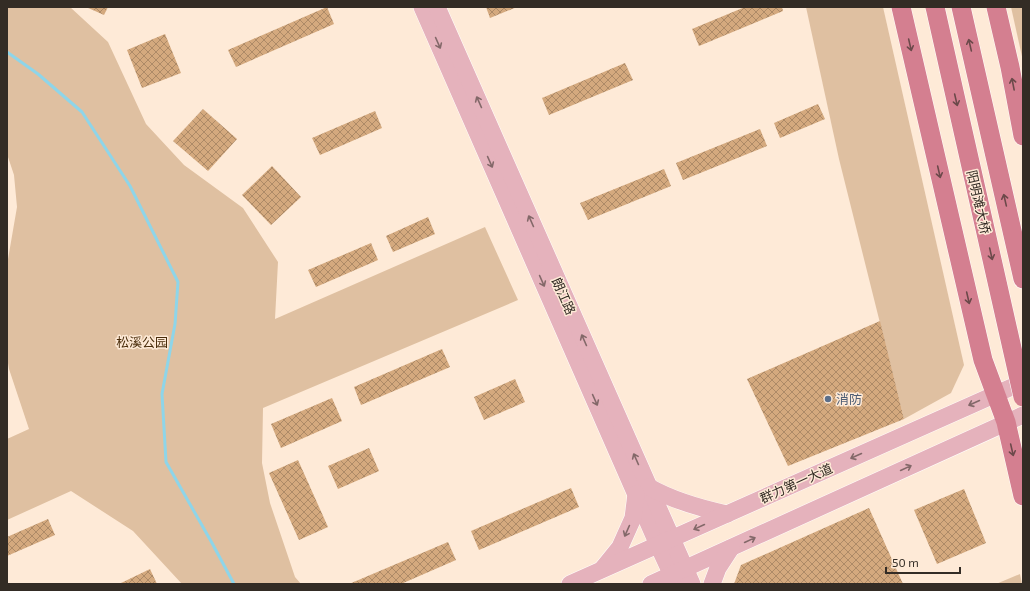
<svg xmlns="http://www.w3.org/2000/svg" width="1030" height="591" font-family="'Exo 2','Noto Sans SC',sans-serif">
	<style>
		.green { fill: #dfc0a1 }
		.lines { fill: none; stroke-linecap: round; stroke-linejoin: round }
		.stream { stroke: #8ed5e9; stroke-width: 3 }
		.building { fill: url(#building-cross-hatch) }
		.major-casing { stroke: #fff; stroke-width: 18 }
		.highway-casing { stroke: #fff; stroke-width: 20 }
		.major { stroke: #e5b2bc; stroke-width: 17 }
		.highway { stroke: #d47f90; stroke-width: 19 }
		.highway-bridge-casing { stroke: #fff; stroke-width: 20; stroke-linecap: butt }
		.highway-bridge { stroke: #d47f90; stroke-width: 19 }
		.oneway { stroke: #836869 }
		.oneway2 { stroke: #6b494a }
		.service-dot { fill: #5c6f8a; stroke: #feead7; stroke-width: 1.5 }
		.labels { text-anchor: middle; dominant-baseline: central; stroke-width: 3; stroke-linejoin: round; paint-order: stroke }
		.street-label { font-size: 13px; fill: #332c25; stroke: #feead7 }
		.park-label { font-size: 13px; fill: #492c0a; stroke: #feead7 }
		.service-label { font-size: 13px; fill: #4e5e75; stroke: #feead7; text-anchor: start }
	</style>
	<defs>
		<pattern id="building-cross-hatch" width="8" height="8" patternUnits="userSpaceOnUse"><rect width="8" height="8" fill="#d4a97e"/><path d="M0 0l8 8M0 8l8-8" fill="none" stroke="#ad8a67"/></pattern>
	</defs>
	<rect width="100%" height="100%" fill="#feead7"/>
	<g class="green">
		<path d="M7,7H70L108,42L146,124L184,165L243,208L278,262L275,319L485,227L518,300L263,408L262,463L270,503L295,577L301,584H182L133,531L71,491L7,520V439L29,429L9,369L7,357V265L17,207L14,175L7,154Z"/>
		<path d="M806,7H883L964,365L951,393L904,419L839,159Z"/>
		<path d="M1011,7H1023V61Z"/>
		<path d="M1020,574L1022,584H996Z"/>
	</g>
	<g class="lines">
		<path class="stream" d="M7,52L38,74L82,112L130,186L178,282L175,324L162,394L166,462L212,543L234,584"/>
	</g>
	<g class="building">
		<path d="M86,7H108L104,15Z"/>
		<path d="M327,7L334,24L236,67L228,50Z"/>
		<path d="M486,7H517L490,18Z"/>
		<path d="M745,7H782L783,11L699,46L692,29Z"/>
		<path d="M165,34L181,73L142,88L127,50Z"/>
		<path d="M625,63L633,80L549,115L542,98Z"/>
		<path d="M818,104L825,119L780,138L774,123Z"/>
		<path d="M203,109L237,139L208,171L173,141Z"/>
		<path d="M375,111L382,128L320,155L312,138Z"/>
		<path d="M760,129L767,146L683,180L676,163Z"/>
		<path d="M272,166L301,197L271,225L242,195Z"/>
		<path d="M664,169L671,186L588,220L580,203Z"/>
		<path d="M428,217L435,234L393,252L386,236Z"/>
		<path d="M371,243L378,260L316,287L308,270Z"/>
		<path d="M880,321L904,419L788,466L747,379Z"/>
		<path d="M442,349L450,367L361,405L354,387Z"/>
		<path d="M515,379L525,402L484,420L474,397Z"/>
		<path d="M332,398L342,421L281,448L271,424Z"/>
		<path d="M369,448L379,471L338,489L328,466Z"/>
		<path d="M298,460L328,527L299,540L269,473Z"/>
		<path d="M571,488L579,507L479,550L471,531Z"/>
		<path d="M964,489L986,543L937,564L914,510Z"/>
		<path d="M869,508L903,584H734L741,565Z"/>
		<path d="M48,519L55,535L7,556V537Z"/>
		<path d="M448,542L456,560L401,584H349Z"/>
		<path d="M150,569L157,584H119Z"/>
	</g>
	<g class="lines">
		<g class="major-casing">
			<g id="major">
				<path d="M422,7L658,545L676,584"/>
				<path d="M437,7L692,584"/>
				<path d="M649,487C674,501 699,508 727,514"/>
				<path d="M603,568L620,547L633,518L636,494"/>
				<path d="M570,584L1023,382"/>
				<path d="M651,584L1023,415"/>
				<path d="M712,584L718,568L731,548"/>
			</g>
		</g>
		<g class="highway-casing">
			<g id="highway">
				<path d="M901,7L983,360L1006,422L1023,496"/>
				<path d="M961,7L1023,279"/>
				<path d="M996,7L1010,67L1023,136"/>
			</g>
		</g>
		<use href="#major" class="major"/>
		<use href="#highway" class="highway"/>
		<g class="highway-bridge-casing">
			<path id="highway-bridge" d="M935,7L1023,397"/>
		</g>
		<use href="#highway-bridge" class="highway-bridge"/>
	</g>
	<defs><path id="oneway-shaft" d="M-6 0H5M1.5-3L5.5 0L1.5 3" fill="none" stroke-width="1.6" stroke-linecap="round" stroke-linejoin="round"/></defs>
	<g class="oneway">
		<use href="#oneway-shaft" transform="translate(438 43) rotate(66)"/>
		<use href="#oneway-shaft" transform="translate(479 102) rotate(-114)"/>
		<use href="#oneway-shaft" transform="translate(490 162) rotate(66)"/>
		<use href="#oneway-shaft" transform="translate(531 221) rotate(-114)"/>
		<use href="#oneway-shaft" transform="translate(542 281) rotate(66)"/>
		<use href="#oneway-shaft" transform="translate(584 340) rotate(-114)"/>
		<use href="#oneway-shaft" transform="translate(595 400) rotate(66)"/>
		<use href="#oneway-shaft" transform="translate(974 403) rotate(156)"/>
		<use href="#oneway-shaft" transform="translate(856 456) rotate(156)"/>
		<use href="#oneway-shaft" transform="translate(636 459) rotate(-114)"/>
		<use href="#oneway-shaft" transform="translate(906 468) rotate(-25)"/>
		<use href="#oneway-shaft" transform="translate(699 527) rotate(155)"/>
		<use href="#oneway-shaft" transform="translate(627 531) rotate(114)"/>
		<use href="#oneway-shaft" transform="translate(750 540) rotate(-25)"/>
	</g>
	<g class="oneway2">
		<use href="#oneway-shaft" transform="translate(910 45) rotate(77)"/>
		<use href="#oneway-shaft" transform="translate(970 45) rotate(-103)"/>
		<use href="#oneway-shaft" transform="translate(1013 84) rotate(-101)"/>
		<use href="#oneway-shaft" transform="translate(956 100) rotate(77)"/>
		<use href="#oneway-shaft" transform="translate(939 172) rotate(77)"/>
		<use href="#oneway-shaft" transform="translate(1005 200) rotate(-103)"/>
		<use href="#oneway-shaft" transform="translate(991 254) rotate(77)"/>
		<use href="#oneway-shaft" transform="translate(968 298) rotate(77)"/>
		<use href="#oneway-shaft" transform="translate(1012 450) rotate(77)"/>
	</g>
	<circle class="service-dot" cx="828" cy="399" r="4"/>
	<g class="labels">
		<g class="street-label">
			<text transform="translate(979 202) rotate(77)">阳明滩大桥</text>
			<text transform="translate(564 296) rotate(66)">朗江路</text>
			<text transform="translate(796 483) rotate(-24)">群力第一大道</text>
		</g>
		<g class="park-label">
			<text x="142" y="342">松溪公园</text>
		</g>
		<g class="service-label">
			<text x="836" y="399">消防</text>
		</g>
	</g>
	<rect width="1030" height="591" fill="none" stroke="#332c25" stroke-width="16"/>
	<path d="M886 567v6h74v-6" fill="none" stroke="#332c25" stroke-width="2"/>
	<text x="892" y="567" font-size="12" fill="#332c25" stroke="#feead7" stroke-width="3" paint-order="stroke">50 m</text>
</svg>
